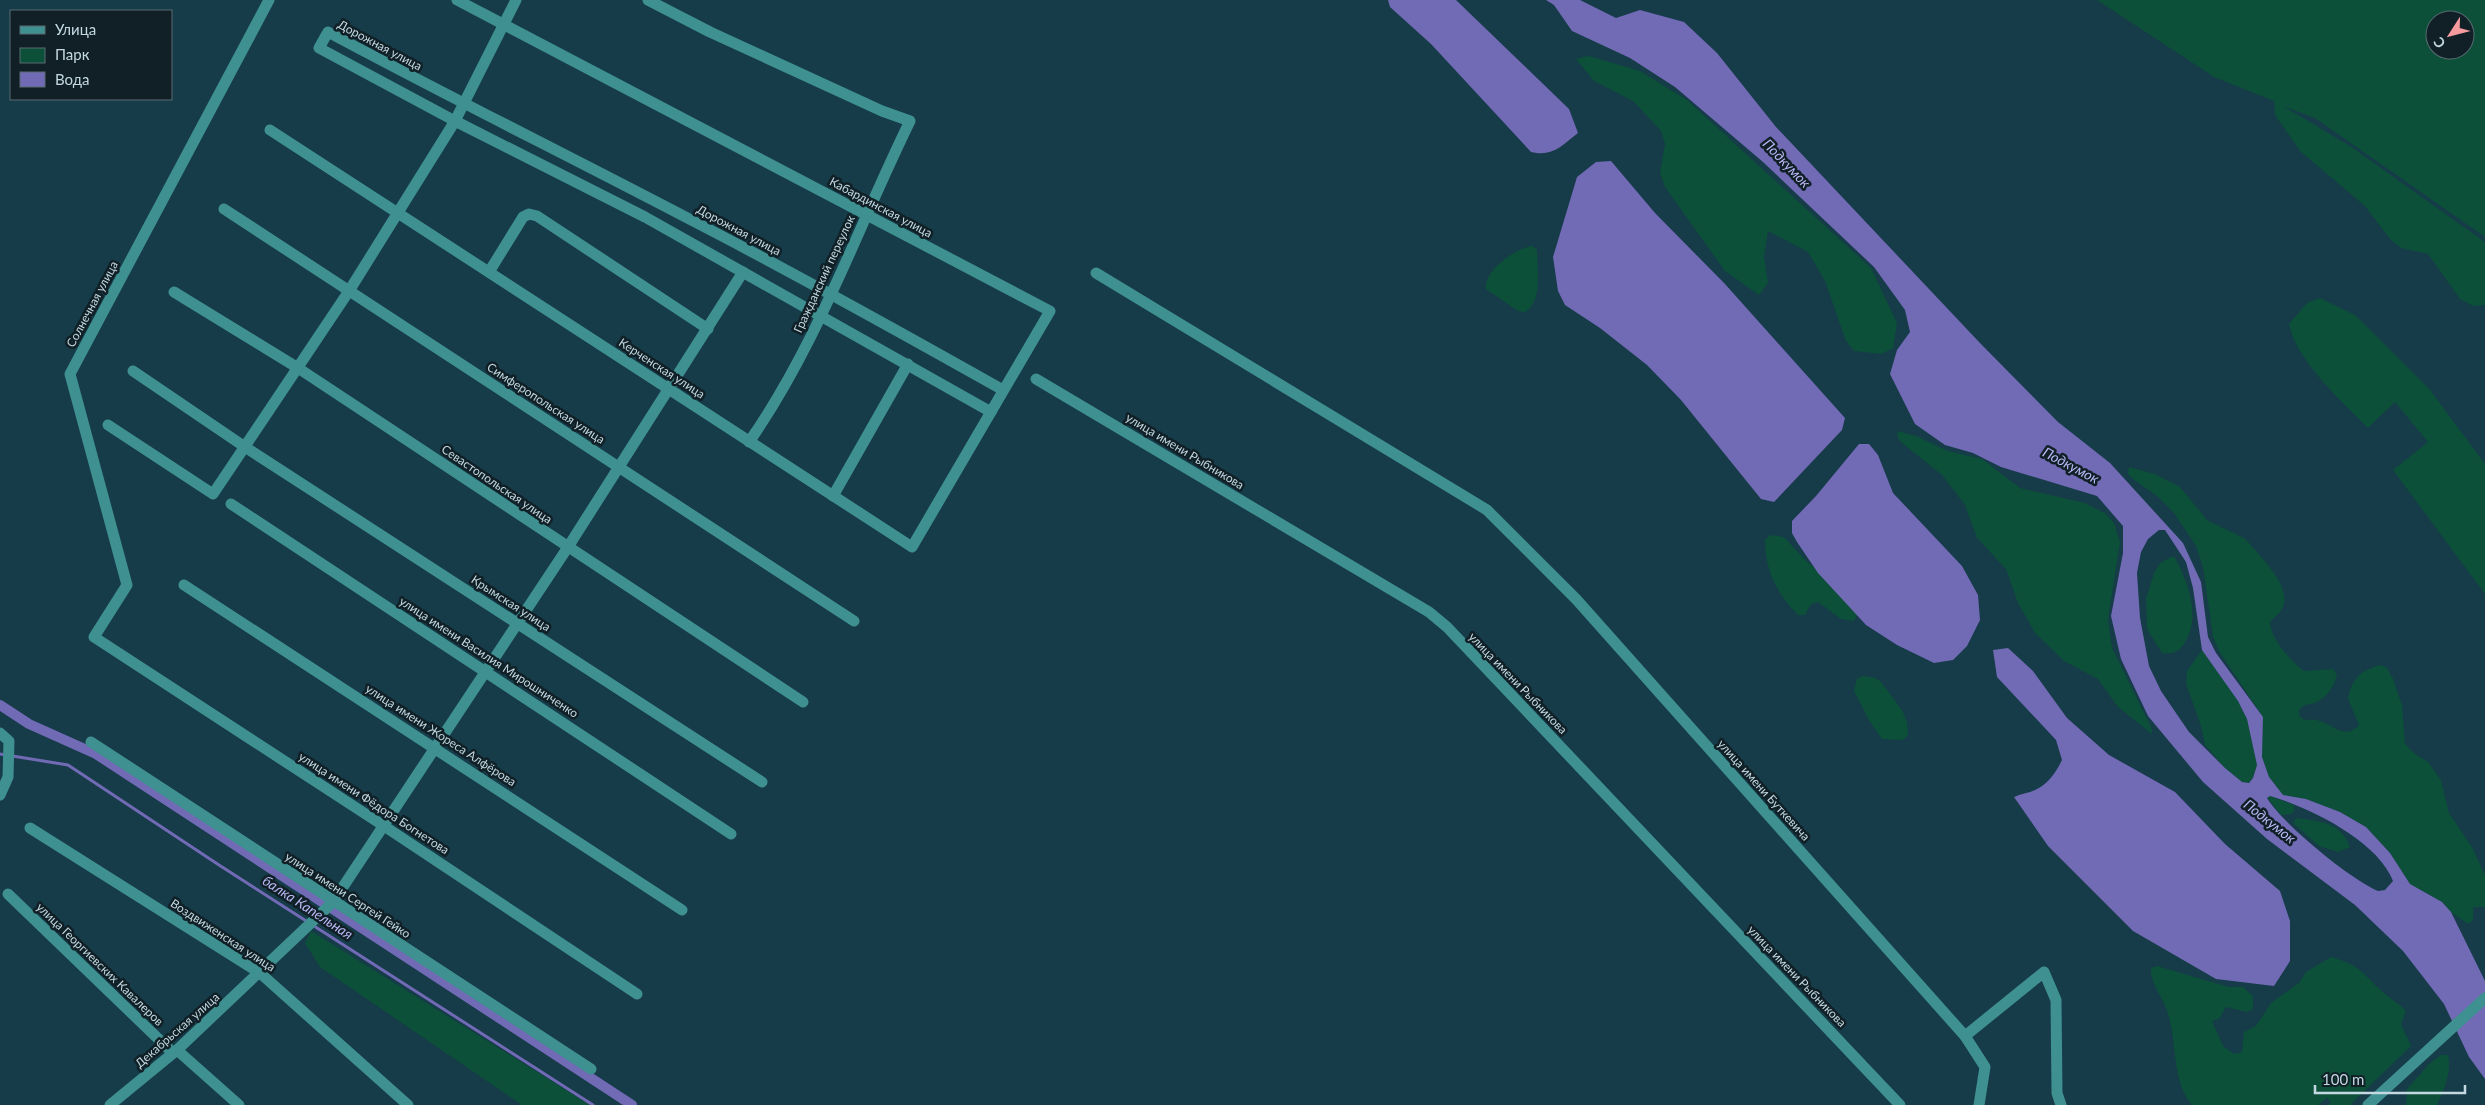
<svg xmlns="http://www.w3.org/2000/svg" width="2485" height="1105" font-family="Lato,sans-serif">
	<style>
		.green { fill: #0c5039; fill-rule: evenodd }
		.water { fill: #716ab5; fill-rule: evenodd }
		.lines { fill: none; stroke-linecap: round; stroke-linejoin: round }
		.stream { stroke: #716ab5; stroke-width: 3 }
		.canal { stroke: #716ab5; stroke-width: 10 }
		.minor { stroke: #3f9090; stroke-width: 11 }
		.labels { text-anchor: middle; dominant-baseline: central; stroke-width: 5; stroke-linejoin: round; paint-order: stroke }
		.street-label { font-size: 12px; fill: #c4d8e1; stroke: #102026 }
		.water-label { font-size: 14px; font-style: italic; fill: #bab7f5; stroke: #102026 }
	</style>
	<rect width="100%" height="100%" fill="#163b49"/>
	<g class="green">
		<path d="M2097,0H2485V237L2315,118L2283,106L2350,146L2485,242V305L2473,306L2460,299L2428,254L2401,248L2390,239L2365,206L2300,151L2275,115L2274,101L2214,77ZM2435,20H2465V50H2435Z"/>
		<path d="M1589,56L1640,71L1687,100L1871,268L1897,323L1893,348L1882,354L1854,351L1846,341L1825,281L1808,252L1768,231L1764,257L1768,283L1759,295L1725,271L1665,187L1660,173L1665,144L1661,131L1633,101L1594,81L1576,59Z"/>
		<path d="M1532,246L1537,250C1537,269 1543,302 1525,312L1518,311L1486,289C1483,271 1516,248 1532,246Z"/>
		<path d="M2320,298L2355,315L2430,390L2485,464V594L2393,470L2428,442L2395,402L2368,428C2343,403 2295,359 2289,324L2307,303Z"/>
		<path d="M1897,431L1916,436L1948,451L1982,459L2020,488L2085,503L2105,513L2114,523L2120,542L2108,619L2112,648L2152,729V734L2118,707L2098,679L2064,661L2035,633L2018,603L2006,569L1977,538L1965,505L1942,475L1902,443L1898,438Z"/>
		<path d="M2129,467L2155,474L2180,487L2207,520L2244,538L2250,544C2262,559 2291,585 2283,607C2281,612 2274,618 2270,622C2271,640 2291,661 2304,671L2333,669L2337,675C2333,691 2321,705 2304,705L2299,710L2300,716L2304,720C2308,720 2312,719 2316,720C2333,722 2343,742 2359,725L2348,699C2351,679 2362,669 2381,665L2387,668L2393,679L2402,705L2405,744L2415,754L2428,762L2441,780L2449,813L2473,849L2485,875V907H2473V920L2468,924L2451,912L2442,902L2410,884L2390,853L2366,827L2340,812L2306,799L2283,795L2269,777L2262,757L2263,717L2219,651L2213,637L2203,567L2196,546L2174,513L2157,496L2133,479L2128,474Z"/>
		<path d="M1770,535L1784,537L1806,561L1828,579L1857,615L1854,621L1841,619L1818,602L1811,604L1805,615H1798C1777,594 1765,570 1765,540Z"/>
		<path d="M2174,556C2188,581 2202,618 2184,644C2179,652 2172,655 2162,653L2147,629L2146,599L2154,573L2161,562Z"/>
		<path d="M2202,650L2238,701L2247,719L2257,765L2253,778L2249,783L2242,782L2225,768L2205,745L2201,726L2186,684L2187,671Z"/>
		<path d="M1863,676L1876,678L1881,682L1902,710L1907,722L1908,735L1903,740L1882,739L1869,720L1854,691L1857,679Z"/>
		<path d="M2270,796L2294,805V811L2291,814L2281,815L2267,797Z"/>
		<path d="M2296,818C2319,821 2341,822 2350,847L2338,852L2319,846L2293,823Z"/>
		<path d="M311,931L590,1105H522L320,967L305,943Z"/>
		<path d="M2331,957C2364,967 2361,973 2385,994C2392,1000 2400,1004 2406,1011L2401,1024L2411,1046L2350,1105H2328L2331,1102L2327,1098L2318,1105H2192C2170,1079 2178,1037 2166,1008C2161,995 2150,982 2151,968L2157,966L2229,987H2243L2253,996V1009L2247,1012L2226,1007L2219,1019L2212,1021L2223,1046L2234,1054L2242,1052L2244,1032L2256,1026L2271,1003L2299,983L2306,972Z"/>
		<path d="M2441,1055H2448C2452,1072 2444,1090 2437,1105H2406L2407,1089L2429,1064Z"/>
	</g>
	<g class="water">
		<path d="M1388,0H1456L1569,109L1578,133C1561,146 1553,157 1531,152L1431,44L1390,7Z"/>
		<path d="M1546,0H1580L1616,18L1640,10L1684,22L1717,53L1776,127L1980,343L2058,422L2110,463L2183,543L2201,582L2208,637L2216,653L2263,717L2262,757L2269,777L2283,795L2306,799L2340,812L2366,827L2390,853L2410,884L2442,902L2451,912L2485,981V1079L2469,1057L2444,1004L2403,951L2355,905L2267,839L2203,782L2148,716L2121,659L2111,616L2123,553V526L2097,496L2001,467L1973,453L1945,445L1915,424L1890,374L1897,350L1910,332L1905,310L1874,267L1763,162L1675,87L1630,58L1572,31L1554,5ZM2159,530H2165L2186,562L2193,588L2202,650L2238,701L2247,719L2257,765L2253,778L2249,783L2242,782L2225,768L2189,732L2161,691L2149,666L2140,618L2137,573L2141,552L2148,539ZM2270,796C2309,807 2378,841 2393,881L2385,890L2378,891C2349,878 2284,825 2267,798Z"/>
		<path d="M1611,161L1655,213L1725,284L1845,418L1842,430L1774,502L1761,499L1681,400L1647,365L1600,328L1565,305L1558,291L1553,257L1577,177L1596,162Z"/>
		<path d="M1859,444H1869L1878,455L1893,493L1962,566L1978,595L1980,620L1967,646L1953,660L1934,663L1897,645L1866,625L1818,573L1797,542L1792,533V521L1816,496Z"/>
		<path d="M2008,648L2033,671L2067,718L2109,755L2175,792L2225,844L2280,891L2290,921V961L2274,986L2216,979L2133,931L2048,846L2014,797C2022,793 2030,793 2037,789C2049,783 2056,772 2062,760L2056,740L1997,677L1993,650Z"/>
	</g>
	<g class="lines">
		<path class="stream" d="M0,754L68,765L219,865L593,1105"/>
		<path class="canal" d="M0,705L29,724L96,754L632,1105"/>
		<g class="minor">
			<path d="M269,0L70,374L127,585L94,637L384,826L637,994"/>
			<path d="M648,0L710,32L882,111L910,121C857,229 818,343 749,442"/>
			<path d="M270,130L912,547L1050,311L457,0"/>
			<path d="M224,209L854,621"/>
			<path d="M489,272L523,217L529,214L537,216L708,329"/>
			<path d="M1096,273L1487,510L1576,599L1965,1036L1985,1067L1979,1105"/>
			<path d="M174,292L298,368L803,702"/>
			<path d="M133,371L245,447L762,782"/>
			<path d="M1036,379L1429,612L1447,627L1900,1105"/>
			<path d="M991,412L645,217L455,121L319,48L328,32C449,97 571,157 693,221C798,275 900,332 1003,390"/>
			<path d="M108,425L213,494L349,291L455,121L516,0"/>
			<path d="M833,496L908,364"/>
			<path d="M231,504L731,834"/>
			<path d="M184,585L682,910"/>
			<path d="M0,733L9,741L8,777L0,795"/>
			<path d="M91,742L591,1069"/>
			<path d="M30,828L260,973L408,1105"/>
			<path d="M8,894L173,1053"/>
			<path d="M1965,1036L2044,972L2056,1000L2057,1093L2061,1105"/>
			<path d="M177,1050L239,1105"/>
			<path d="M110,1105L177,1050L333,902L568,547L743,272"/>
			<path d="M2368,1105L2485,998"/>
		</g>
	</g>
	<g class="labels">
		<g class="street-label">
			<text transform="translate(380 45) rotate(28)">Дорожная улица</text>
			<text transform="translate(881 207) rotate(28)">Кабардинская улица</text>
			<text transform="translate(739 230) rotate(28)">Дорожная улица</text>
			<text transform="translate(824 274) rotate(-65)">Гражданский переулок</text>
			<text transform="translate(92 304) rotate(-62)">Солнечная улица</text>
			<text transform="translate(662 368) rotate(33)">Керченская улица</text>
			<text transform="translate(546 403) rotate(33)">Симферопольская улица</text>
			<text transform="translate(1185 451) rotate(31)">улица имени Рыбникова</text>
			<text transform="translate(497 484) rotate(34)">Севастопольская улица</text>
			<text transform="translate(511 603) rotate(33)">Крымская улица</text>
			<text transform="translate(489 657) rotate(33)">улица имени Василия Мирошниченко</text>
			<text transform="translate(1518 683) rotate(46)">улица имени Рыбникова</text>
			<text transform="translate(441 735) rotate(33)">улица имени Жореса Алфёрова</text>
			<text transform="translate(1764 790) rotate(48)">улица имени Буткевича</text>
			<text transform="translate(374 803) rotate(33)">улица имени Фёдора Богнетова</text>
			<text transform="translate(348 895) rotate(33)">улица имени Сергей Гейко</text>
			<text transform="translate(223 935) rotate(33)">Воздвиженская улица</text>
			<text transform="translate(100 964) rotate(44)">улица Георгиевских Кавалеров</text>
			<text transform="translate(1797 976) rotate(46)">улица имени Рыбникова</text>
			<text transform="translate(177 1030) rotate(-41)">Декабрьская улица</text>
		</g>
		<g class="water-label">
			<text transform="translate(1787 163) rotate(46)">Подкумок</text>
			<text transform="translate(2071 465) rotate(28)">Подкумок</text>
			<text transform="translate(2270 821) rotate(38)">Подкумок</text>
			<text transform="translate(308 907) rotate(33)">балка Капельная</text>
		</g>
	</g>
	<rect x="10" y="10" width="162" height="90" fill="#102026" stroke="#586a71"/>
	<rect x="20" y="26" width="25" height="8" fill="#3f9090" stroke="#586a71"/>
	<text x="55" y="35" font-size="15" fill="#c4d8e1">Улица</text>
	<rect x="20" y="48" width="25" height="15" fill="#0c5039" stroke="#586a71"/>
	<text x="55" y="60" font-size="15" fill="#c4d8e1">Парк</text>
	<rect x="20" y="72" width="25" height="15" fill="#716ab5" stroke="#586a71"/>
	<text x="55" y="85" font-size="15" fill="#c4d8e1">Вода</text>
	<g transform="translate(2450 35) rotate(234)"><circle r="24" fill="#102026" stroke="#586a71"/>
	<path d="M0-4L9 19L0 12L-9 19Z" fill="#f59b9e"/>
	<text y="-8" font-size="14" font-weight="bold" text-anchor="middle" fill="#c4d8e1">С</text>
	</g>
	<path d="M2315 1085v8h150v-8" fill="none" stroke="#c4d8e1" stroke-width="2.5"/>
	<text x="2322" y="1085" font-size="15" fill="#c4d8e1" stroke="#102026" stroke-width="4" paint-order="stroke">100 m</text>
</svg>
